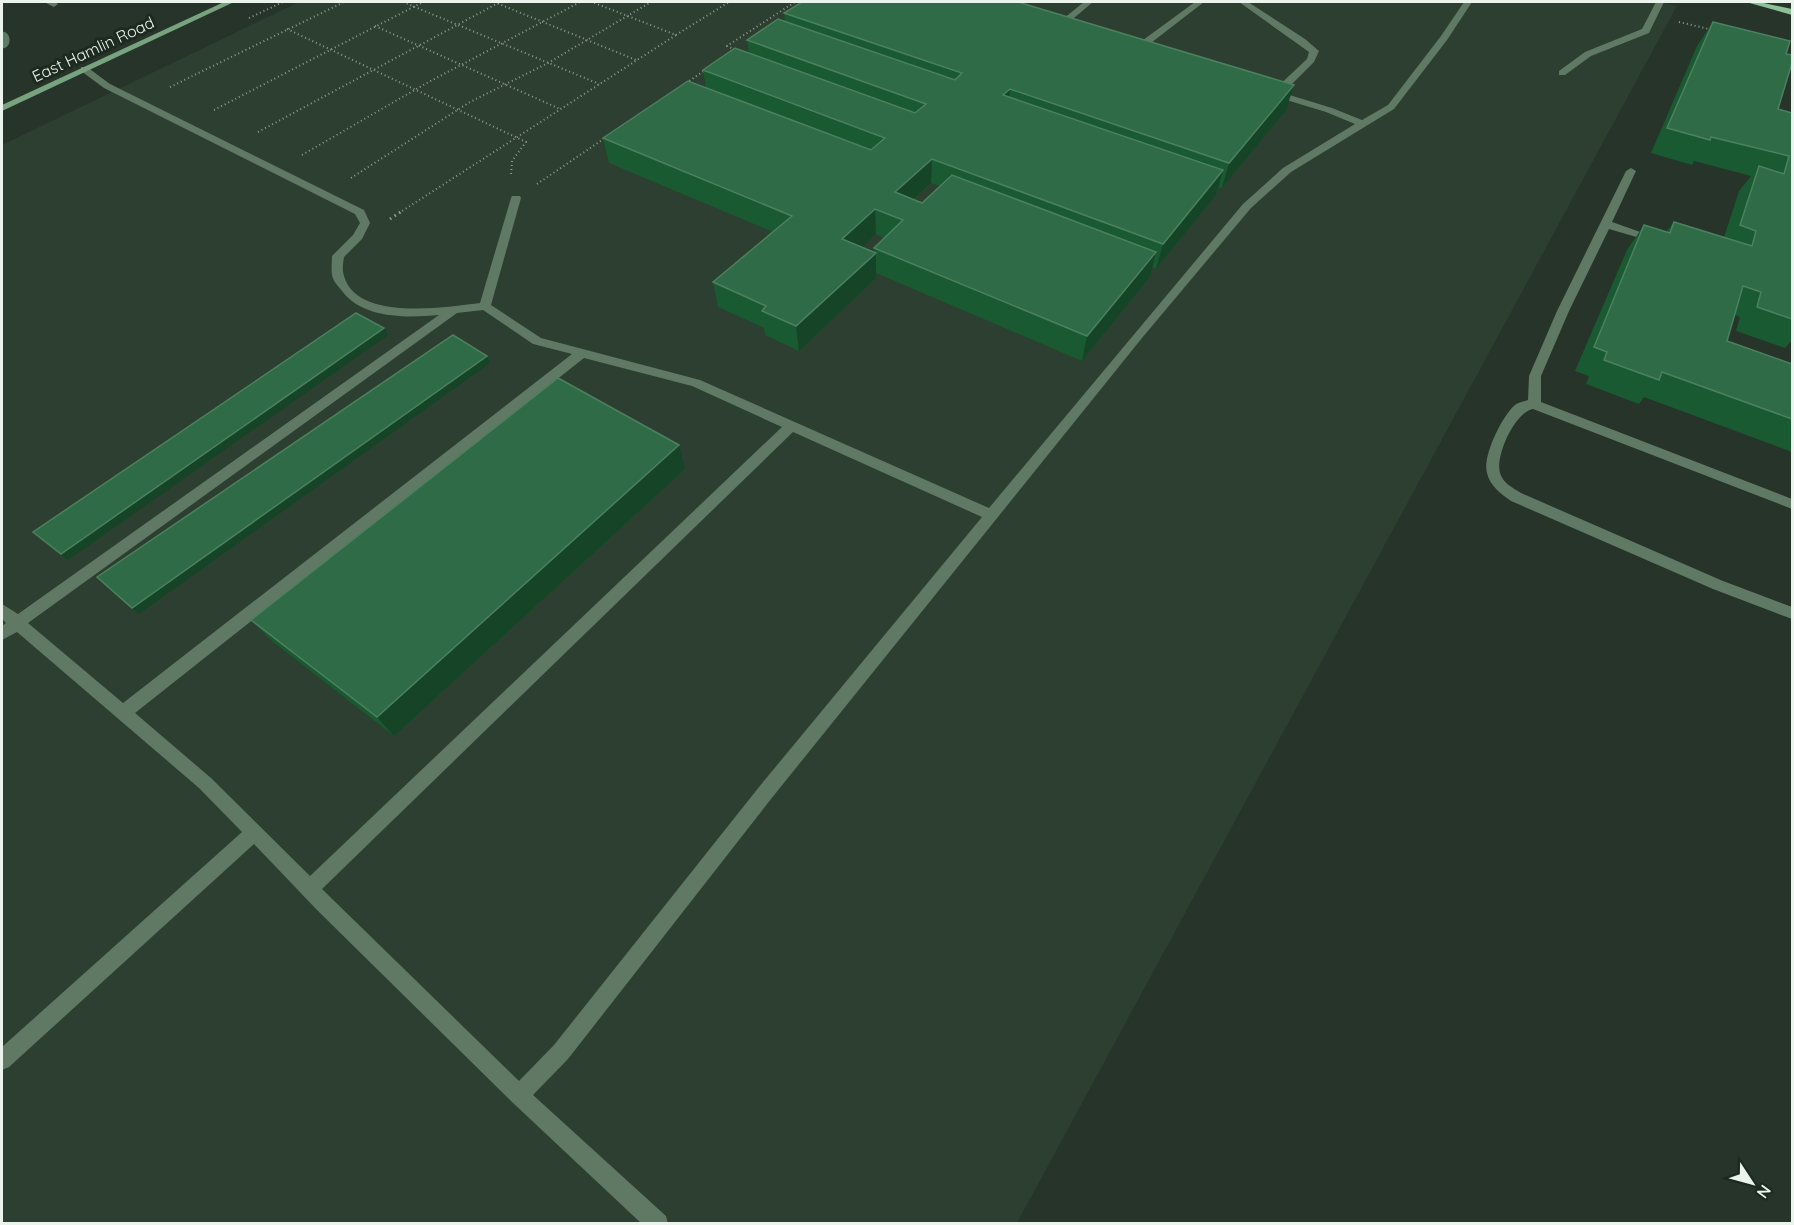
<svg xmlns="http://www.w3.org/2000/svg" width="1794" height="1225" font-family="Quicksand,sans-serif">
	<style>
		.built { fill: #2c3f30 }
		.lines { fill: none; stroke-linecap: round; stroke-linejoin: round }
		.path-far1 { stroke: #909b92; stroke-width: 2; stroke-dasharray: 1 3; stroke-linecap: butt }
		.path { stroke: #909b92; stroke-width: 3; stroke-dasharray: 1.5 4; stroke-linecap: butt }
		.lane { fill: #5f7964; fill-rule: evenodd }
		.street { stroke: #5f7964; stroke-width: 15 }
		.secondary { fill: #79a281; fill-rule: evenodd }
		.primary { fill: #8cc197; fill-rule: evenodd }
		.wall { fill: #195a32; fill-rule: evenodd }
		.shaded-wall { fill: #154426 }
		.building { fill: #2f6b46; stroke: #4c8060; stroke-width: 1.5 }
		.labels { text-anchor: middle; dominant-baseline: central; stroke-width: 6; stroke-linejoin: round; paint-order: stroke }
		.far-street-label { font-size: 16px; fill: #eaf3ec; stroke: #1c2a1f }
	</style>
	<rect width="100%" height="100%" fill="#263429"/>
	<path class="built" d="M299,2H1659L1677,6L1017,1223L2,1224V145Z"/>
	<g class="lines">
		<g class="path-far1">
			<path d="M403,2L599,84"/>
			<path d="M494,2L636,60"/>
			<path d="M249,18L283,2"/>
			<path d="M1679,22L1713,30"/>
			<path d="M375,26L560,109"/>
			<path d="M287,29L526,142L512,161L511,175"/>
			<path d="M676,35L729,2"/>
			<path d="M734,52L736,50L727,46L795,2"/>
			<path d="M686,83L707,69"/>
			<path d="M170,87L344,2"/>
			<path d="M214,110L423,2"/>
			<path d="M258,132L500,2"/>
			<path d="M302,155L425,84L580,2"/>
			<path d="M351,178L470,102L548,63L651,2"/>
			<path d="M537,184L605,138"/>
			<path d="M399,213L676,35L592,2"/>
		</g>
		<path class="path" d="M390,219L402,211"/>
		<g class="lane">
			<path d="M44,2H55L58,4L54,7Z"/>
			<path d="M1084,2H1093L1062,28L1049,24L1053,21L1058,23Z"/>
			<path d="M1195,2H1204L1147,46L1153,54L1151,56L1140,53L1139,43Z"/>
			<path d="M1239,2H1248L1305,39L1319,51L1314,62L1283,93L1332,108L1362,120L1388,105L1441,36L1464,2H1472L1447,40L1394,109L1291,172L1251,208L1142,338L771,799L568,1059L533,1095L666,1216L668,1224H642L512,1102L317,910L254,844L9,1067L2,1070V1047L242,832L199,788L17,632L2,640V626L6,623L2,619V604L18,614L439,315C407,318 363,319 342,291C338,286 333,281 332,275C331,269 332,262 332,256L353,235L360,223L355,214L104,88L81,71V67H87L110,84L364,210L370,223L362,239L344,257C343,263 342,270 344,276C357,322 446,307 480,303L511,198L512,196H520L521,198L491,305L541,338L700,380L989,508L1243,204L1283,168L1355,124L1326,112L1267,94V90H1274L1307,59L1309,52ZM483,310L533,344L572,354L123,703L28,623L457,313ZM584,358L692,386L782,427L310,876L211,778L135,713ZM793,432L982,517L759,787L554,1045L519,1081L322,889Z"/>
			<path d="M1656,2H1664L1649,33L1591,56L1565,75H1559V71L1585,52L1642,29Z"/>
			<path d="M1631,168L1636,171L1612,222L1663,240L1657,243L1609,229L1569,311L1541,376V402L1792,499V509L1533,409C1515,412 1495,456 1500,473C1503,483 1513,488 1521,493L1723,581L1792,607V619L1713,589L1511,501C1501,494 1490,486 1487,473C1482,457 1502,416 1515,405C1518,402 1523,402 1528,400L1529,376L1557,311L1626,171Z"/>
		</g>
		<path class="street" d="M2,39V41"/>
		<path class="secondary" d="M224,2H234L2,111V105Z"/>
		<path class="primary" d="M1746,2H1759L1792,9V15Z"/>
	</g>
	<g class="wall">
		<path d="M784,13L1286,110L1222,188L1219,187L1216,195L1156,269L1152,267L1150,277L1082,361L876,273V278L799,351L765,335L764,328L718,307L713,282L773,232L609,163L603,138L706,88L703,70L749,53L747,40L785,22ZM931,183L940,186L922,203L914,200ZM876,234L884,238L874,248V252L861,247Z"/>
		<path d="M1713,22L1786,54L1778,109L1792,113V340L1785,348L1736,331L1740,317L1735,315L1727,341L1792,364V452L1644,397L1639,404L1586,384L1589,376L1575,371L1627,250L1644,225L1666,232L1674,222L1724,237L1739,191L1751,176L1694,161L1692,165L1651,153L1697,46Z"/>
		<path d="M685,469L394,736L272,641L251,620Z"/>
	</g>
	<g class="shaded-wall">
		<path d="M1294,85L1286,110L1222,188L1229,163Z"/>
		<path d="M1010,89L1008,114L1003,95Z"/>
		<path d="M932,159L931,183L895,217V192Z"/>
		<path d="M1223,170L1216,195L1156,269L1163,244Z"/>
		<path d="M875,209L876,234L843,264L842,239Z"/>
		<path d="M1156,252L1150,277L1082,361L1087,336Z"/>
		<path d="M876,253V278L799,351L796,326Z"/>
		<path d="M384,328L388,335L68,560L61,554Z"/>
		<path d="M487,356L490,363L139,614L132,608Z"/>
		<path d="M679,445L685,469L394,736L377,717Z"/>
	</g>
	<g class="building">
		<path d="M802,2H1018L1294,85L1229,163L1010,89L1003,95L1223,170L1163,244L932,159L895,192L922,203L952,175L1156,252L1087,336L874,248L903,220L875,209L842,239L876,253L796,326L762,311L766,306L713,282L792,216L603,138L688,81L871,150L885,138L703,70L735,48L915,113L926,104L747,40L778,19L955,80L962,73L784,13Z"/>
		<path d="M1713,22L1790,41L1786,54L1792,55V63L1778,109L1792,113V319L1757,307L1761,292L1743,286L1727,341L1792,364V419L1662,372L1659,380L1604,360L1607,352L1594,347L1644,225L1670,233L1674,222L1752,246L1756,231L1740,225L1759,166L1784,174L1789,156L1711,137L1710,140L1667,128Z"/>
		<path d="M356,313L384,328L61,554L33,532Z"/>
		<path d="M453,335L487,356L132,608L97,577Z"/>
		<path d="M558,378L679,445L377,717L251,620Z"/>
	</g>
	<g class="labels">
		<g class="far-street-label">
			<text transform="translate(93 49) rotate(-25)">East Hamlin Road</text>
		</g>
	</g>
	<rect width="1794" height="1225" fill="none" stroke="#eaf3ec" stroke-width="6"/>
	<g transform="translate(1752 1183) rotate(126)" stroke="#1c2a1f" stroke-width="4.5" paint-order="stroke">
	<path d="M0-4.5L10 22L0 15L-10 22Z" fill="#eaf3ec"/>
	<text y="-9" font-size="16" font-weight="bold" text-anchor="middle" fill="#eaf3ec">N</text>
	</g>
</svg>
